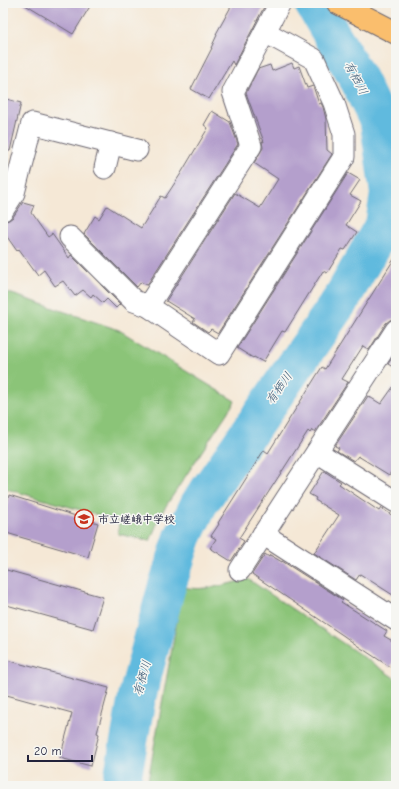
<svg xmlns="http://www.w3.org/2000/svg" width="399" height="789" font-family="'Comic Neue','Klee One',sans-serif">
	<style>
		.green { fill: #8bc478; stroke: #56735a }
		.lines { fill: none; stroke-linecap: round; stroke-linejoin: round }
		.river { stroke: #60bade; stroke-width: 38 }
		.building { fill: #b49fcc }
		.street-casing { stroke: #6c6771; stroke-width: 23 }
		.primary-casing { stroke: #6c6771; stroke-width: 24 }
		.street { stroke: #fff; stroke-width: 21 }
		.primary { stroke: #fabe6d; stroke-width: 22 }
		.labels { text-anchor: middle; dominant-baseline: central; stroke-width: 3; stroke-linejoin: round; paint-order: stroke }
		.poi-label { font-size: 11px; font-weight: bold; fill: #22223b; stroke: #f6f6f2; text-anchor: start }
		.water-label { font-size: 12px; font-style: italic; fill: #385774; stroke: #f6f6f2 }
	</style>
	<rect width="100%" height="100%" fill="#f6f6f2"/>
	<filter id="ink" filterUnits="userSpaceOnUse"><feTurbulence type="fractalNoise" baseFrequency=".025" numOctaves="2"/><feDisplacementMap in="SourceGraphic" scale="8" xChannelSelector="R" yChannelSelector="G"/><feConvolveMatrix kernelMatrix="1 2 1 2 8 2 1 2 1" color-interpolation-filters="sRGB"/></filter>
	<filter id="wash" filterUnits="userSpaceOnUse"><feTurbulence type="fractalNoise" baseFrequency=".012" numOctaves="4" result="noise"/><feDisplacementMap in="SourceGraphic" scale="16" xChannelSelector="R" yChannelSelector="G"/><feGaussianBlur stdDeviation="0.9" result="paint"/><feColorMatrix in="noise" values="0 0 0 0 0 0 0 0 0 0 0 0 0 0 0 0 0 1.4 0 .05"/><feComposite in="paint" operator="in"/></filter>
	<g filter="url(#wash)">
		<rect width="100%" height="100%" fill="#f5e8d6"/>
		<g class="green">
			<path d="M3,291L119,330L235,401L162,512L150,541L118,534L119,521L3,488Z"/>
			<path d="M248,579L396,679V786H147L183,587C204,592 227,584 248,579Z"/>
		</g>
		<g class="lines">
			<path class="river" d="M121,786L137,697L166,589L183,537L199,504L342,298L384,224L389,194L379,123L359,81L313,3"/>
		</g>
		<g id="blocks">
			<g class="building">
				<path d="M22,3H92L73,34Z"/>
				<path d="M233,3H258L264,7L234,65L232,61L209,99L191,89L212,48H211L217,35L216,34Z"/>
				<path d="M292,63L294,68L299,66L307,88L313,86L319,104L321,103L323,107L326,119L327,150L332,154L218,333L211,329L208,332L193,322L195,319L166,301L235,193L260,208L278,179L254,163L263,148L262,141L264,142L246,93L258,69L270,65L272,71Z"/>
				<path d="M3,98L21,103L10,151H3Z"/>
				<path d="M212,111L230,122L238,144L147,285L141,282L137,287L84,234L95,216L99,219L107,206L141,228L161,196L165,198L180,175L208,128L204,125Z"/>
				<path d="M348,173L360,180L350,195L361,201L346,225L357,232L345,250L342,249L327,273L323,271L285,332L282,331L263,362L254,357L253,358L237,348Z"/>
				<path d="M23,202L34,205L31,213L48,237L52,234L69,258L71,255L120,304L116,308L107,299L103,303L93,294L91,297L83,290L75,296L63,281L55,286L44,270L38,275L19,249L17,251L3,231V222L9,220L13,217Z"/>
				<path d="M396,256V318L390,320L386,323L369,350L363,346L342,379L348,382L315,432L312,430L310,433L308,431L239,538L244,541L231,561L210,548L216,539L211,536L219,524L218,523L264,450L268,453L322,367L325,369Z"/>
				<path d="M396,352V369L388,364Z"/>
				<path d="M396,383V465L389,475L358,456L354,461L337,451L339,448L335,446L368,396L381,404Z"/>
				<path d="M324,471L341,482L339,484L379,511L381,508L396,518V597L360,574L356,580L314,553L339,515L315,500L316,498L309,494Z"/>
				<path d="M9,495L98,523L88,557L3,532V519Z"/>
				<path d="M265,554L269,557L270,555L282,562V561L343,600L341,602L387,631L384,636L396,643V658L390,667L358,646L344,636L252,574Z"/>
				<path d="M3,569L103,597L93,629L3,604Z"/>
				<path d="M3,659L109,688L97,733L99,734L91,766L60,758L72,713L3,694Z"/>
			</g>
		</g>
	</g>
	<g filter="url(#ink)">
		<use href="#blocks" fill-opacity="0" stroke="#6c6771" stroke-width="1"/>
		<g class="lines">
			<g class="street-casing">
				<g id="street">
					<path d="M105,168L111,143"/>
					<path d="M3,210L14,193L32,123L137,150"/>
					<path d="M70,237L134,301L148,306L219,354L344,157V134L334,103L314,59L265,32"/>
					<path d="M148,306L251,146L233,92L280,3"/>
					<path d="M317,452L396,502"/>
					<path d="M263,534L396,620"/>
					<path d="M240,570L396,330"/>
				</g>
			</g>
			<g class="primary-casing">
				<path id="primary" d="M338,3L396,33"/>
			</g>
			<use href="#street" class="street"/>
			<use href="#primary" class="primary"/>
		</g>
	</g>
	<defs>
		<g id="school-ring" transform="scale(1)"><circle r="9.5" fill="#f6f6f2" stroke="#c8321e" stroke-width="1.5"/><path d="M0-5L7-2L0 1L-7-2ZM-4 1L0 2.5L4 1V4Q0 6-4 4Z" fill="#c8321e"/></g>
	</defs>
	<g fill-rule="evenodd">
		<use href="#school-ring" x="84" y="519"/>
	</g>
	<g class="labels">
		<g class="poi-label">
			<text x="98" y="519">市立嵯峨中学校</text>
		</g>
		<g class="water-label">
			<text transform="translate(356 78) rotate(62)">有栖川</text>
			<text transform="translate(279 388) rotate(-55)">有栖川</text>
			<text transform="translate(142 678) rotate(-74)">有栖川</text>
		</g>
	</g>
	<rect width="399" height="789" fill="none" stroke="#f6f6f2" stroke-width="16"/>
	<path d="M28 755v6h64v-6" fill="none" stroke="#22223b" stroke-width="2"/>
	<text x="34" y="755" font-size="12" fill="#22223b" stroke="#f6f6f2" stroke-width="3" paint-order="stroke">20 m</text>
</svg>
